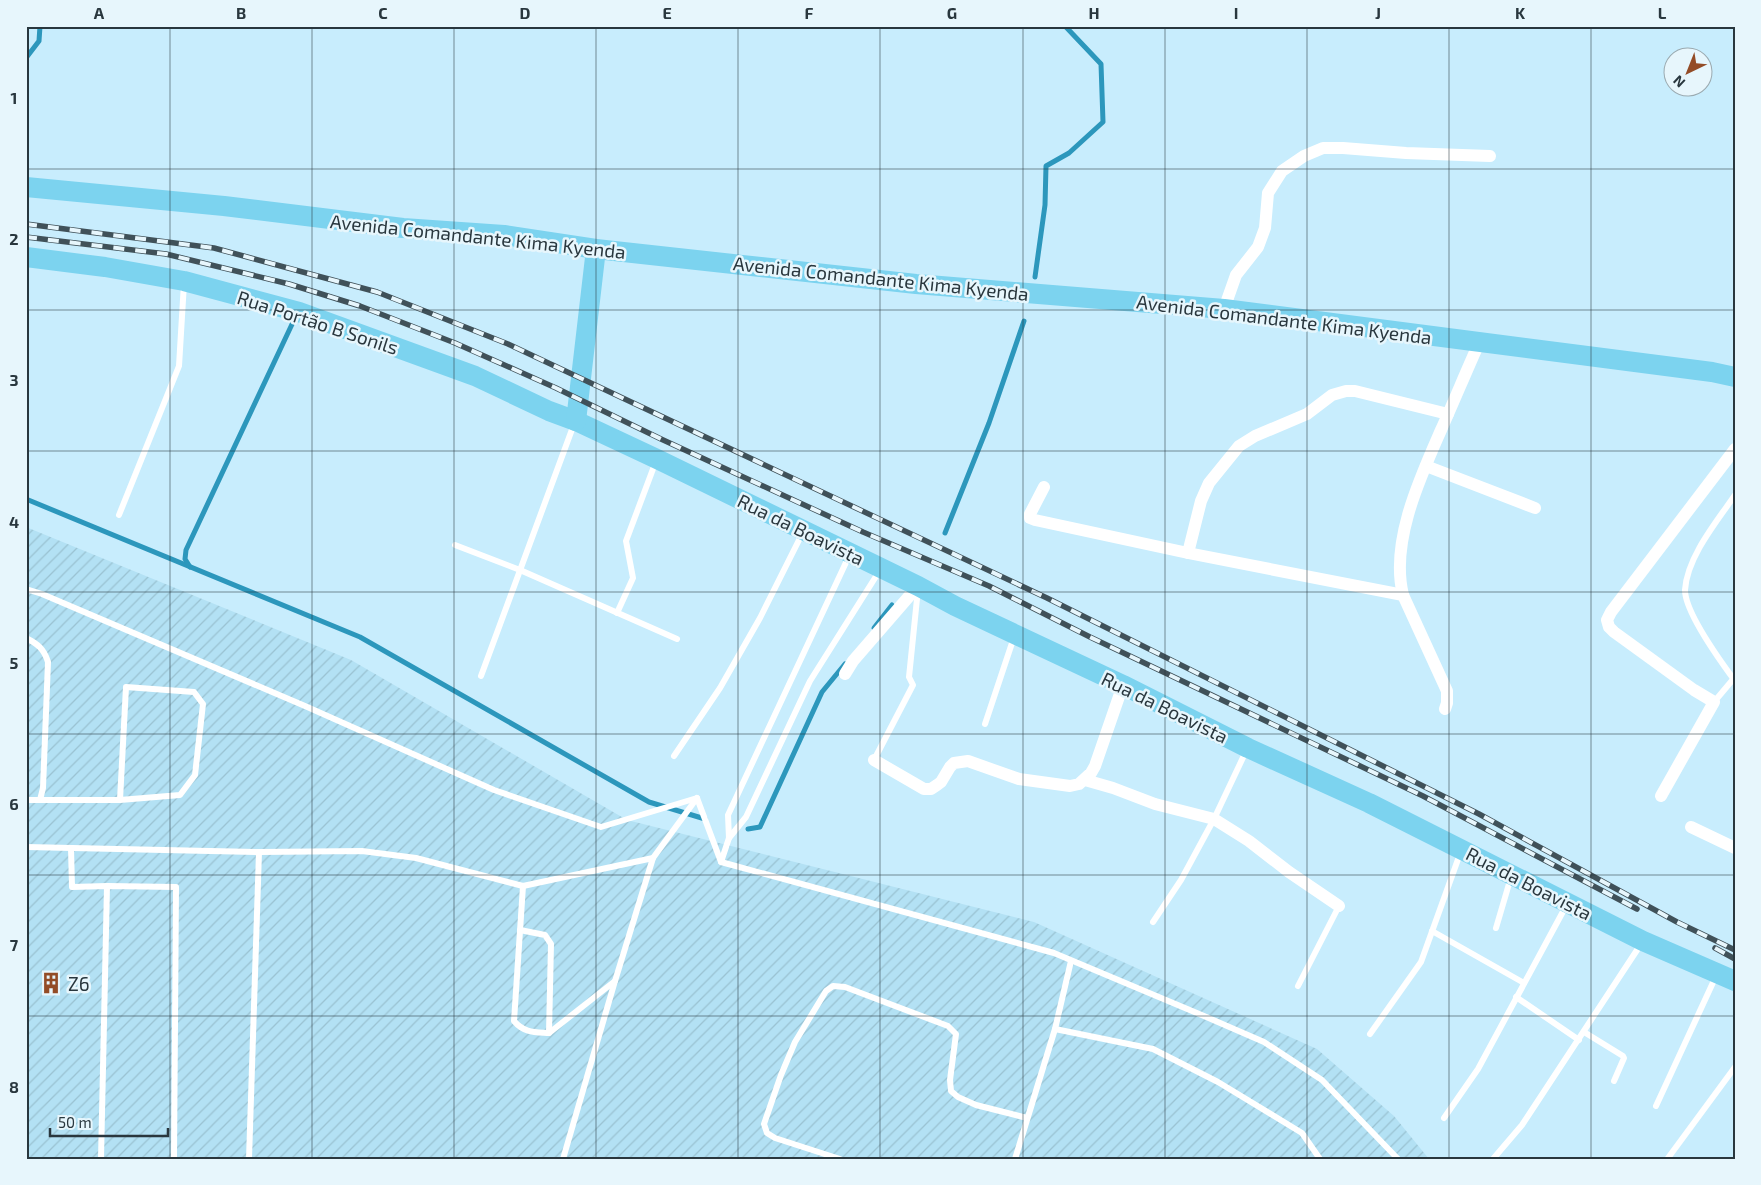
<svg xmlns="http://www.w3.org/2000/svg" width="1761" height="1185" font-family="'Exo 2',sans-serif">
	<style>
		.industrial { fill: url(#industrial-furrows) }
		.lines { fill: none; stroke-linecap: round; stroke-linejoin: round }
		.stream { stroke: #2c97bc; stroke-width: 5 }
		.service { stroke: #fff; stroke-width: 6 }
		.minor { stroke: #fff; stroke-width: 12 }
		.primary { stroke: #7cd3ef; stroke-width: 20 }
		.rail-casing { stroke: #405159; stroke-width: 5.5 }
		.rail { stroke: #e7f6fc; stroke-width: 4; stroke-dasharray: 11; stroke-linecap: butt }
		.grid { fill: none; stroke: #29373e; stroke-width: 1; stroke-opacity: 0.55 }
		.labels { text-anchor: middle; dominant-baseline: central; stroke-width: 5; stroke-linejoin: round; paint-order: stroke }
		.street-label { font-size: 19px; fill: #29373e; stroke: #e7f6fc }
		.poi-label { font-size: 19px; fill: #29373e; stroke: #e7f6fc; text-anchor: start }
		.neatline { fill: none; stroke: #29373e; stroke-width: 2 }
		.grid-label { font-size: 16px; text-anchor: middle; font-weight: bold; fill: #29373e }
	</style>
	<defs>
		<pattern id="industrial-furrows" width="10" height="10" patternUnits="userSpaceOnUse" patternTransform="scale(1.25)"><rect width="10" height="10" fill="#b3e1f4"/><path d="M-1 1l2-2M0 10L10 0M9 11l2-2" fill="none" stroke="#9ac2d2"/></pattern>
	</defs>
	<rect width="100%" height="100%" fill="#c8edfd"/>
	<path class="industrial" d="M26,527L351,660L627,820L1034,922L1317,1049L1394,1116L1429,1159H26Z"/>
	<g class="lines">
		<g class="stream">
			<path d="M26,58L39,41L40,26"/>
			<path d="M1035,277L1045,205L1046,166L1069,153L1103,122L1101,64L1065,26"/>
			<path d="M26,499L360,637L649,802L705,819"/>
			<path d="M945,533L989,423L1024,321"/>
			<path d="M190,567L185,559L186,550L294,320"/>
			<path d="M874,628L892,605"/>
			<path d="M748,829L760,827L822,692L845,664"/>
		</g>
		<g class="service">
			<path d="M1735,495C1717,521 1687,557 1685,590C1685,612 1721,662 1735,681"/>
			<path d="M119,515L179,366L184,283"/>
			<path d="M455,545L520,570L677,639"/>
			<path d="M26,589L42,594L305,706L494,790L601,827L697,798L721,862L1054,953L1204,1016L1264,1042L1322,1080L1398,1159"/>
			<path d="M617,613L633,578L626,541L656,461"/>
			<path d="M26,638C38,644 44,649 48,662L43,788L40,800"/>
			<path d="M481,676L574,424"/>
			<path d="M1714,702L1735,677"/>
			<path d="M985,724L1014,637"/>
			<path d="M674,756L720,688L760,618L802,534"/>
			<path d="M874,760L913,685L909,677L918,589"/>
			<path d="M26,800H120L180,795L195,775L203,704L194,692L126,687L120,800"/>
			<path d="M729,838L746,817L810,681L880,570"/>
			<path d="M26,847L259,852L362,851L416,858L523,886L653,858"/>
			<path d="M71,848L72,887L107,886L176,887L174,1159"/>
			<path d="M721,862L729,838L728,815L849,556"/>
			<path d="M523,886L514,1021C524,1033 535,1032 549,1033L615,981"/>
			<path d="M1153,922L1181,880L1214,819L1247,749"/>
			<path d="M1496,928L1511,877"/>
			<path d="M520,930L545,935L551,944L549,1033"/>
			<path d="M1432,931L1524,983"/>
			<path d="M1298,986L1339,906"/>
			<path d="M1516,997L1579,1040"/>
			<path d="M1055,1029L1153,1049L1218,1082L1302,1133L1320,1159"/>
			<path d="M1584,1032L1623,1056L1624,1058L1614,1081"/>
			<path d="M1370,1034L1421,962L1461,851"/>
			<path d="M1656,1106L1716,976"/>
			<path d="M1444,1118L1478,1069L1566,906"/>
			<path d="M1668,1158L1735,1067"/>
			<path d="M101,1159L107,886"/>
			<path d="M249,1159L259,852"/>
			<path d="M563,1159L615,981L653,858L697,798"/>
			<path d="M840,1159L775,1138L767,1133L764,1124L781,1075L795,1042L826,991L833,986L845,987L948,1026L956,1034L950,1080L951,1091L958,1097L976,1105L1027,1118"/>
			<path d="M1015,1159L1055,1029L1071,961"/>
			<path d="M1493,1159L1522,1125L1641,944"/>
		</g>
		<g class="minor">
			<path d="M1224,309L1236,275L1258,247L1265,228L1268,193L1282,171L1304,156L1323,148H1343L1406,153L1490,156"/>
			<path d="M1426,466L1535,508"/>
			<path d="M1044,487L1030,514V518L1035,520L1188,553L1403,595"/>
			<path d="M1188,553L1201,501L1209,483L1239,446L1255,436L1307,414L1332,395L1346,391H1355L1448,414"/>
			<path d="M845,674L853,661L918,586"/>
			<path d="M1445,709L1447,703V691L1403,595C1390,542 1420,478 1441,430C1454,401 1466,372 1479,343"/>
			<path d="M874,760L924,789H931L937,785L941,782L950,767L954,763L968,761L1019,779L1070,786L1079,784L1091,773L1095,766L1123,685"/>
			<path d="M1085,780L1113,788L1155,804L1214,819L1249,841L1289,872L1339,906"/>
			<path d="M1661,796L1714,702L1694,690L1614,632L1609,627L1607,620L1611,612L1735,449"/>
			<path d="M1691,827L1735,848"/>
		</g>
		<g class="primary">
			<path d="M26,187L224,206L403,228L504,235L596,249L916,284L1224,309L1712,372L1735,377"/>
			<path d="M26,257L105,267L184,281L299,312L475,376L549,411L576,421L657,459L918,586L955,606L1123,685L1248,748L1369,803L1643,941L1735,981"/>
			<path d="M576,421L596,249"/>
		</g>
		<g class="rail-casing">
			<g id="rail">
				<path d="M26,224L214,248L377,292L508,344L1047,598L1479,814L1677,922L1735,950"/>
				<path d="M26,237L166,254L289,284L360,306L455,343L556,388L661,439L863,532L989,586L1090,637L1423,796L1637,909"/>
				<path d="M1715,948L1735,959"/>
			</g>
		</g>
		<use href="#rail" class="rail"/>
	</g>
	<path class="grid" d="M170,26V1159M312,26V1159M454,26V1159M596,26V1159M738,26V1159M880,26V1159M1023,26V1159M1165,26V1159M1307,26V1159M1449,26V1159M1591,26V1159M26,169H1735M26,310H1735M26,451H1735M26,592H1735M26,734H1735M26,875H1735M26,1016H1735"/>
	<defs>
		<g id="building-bare" transform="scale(1.725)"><path d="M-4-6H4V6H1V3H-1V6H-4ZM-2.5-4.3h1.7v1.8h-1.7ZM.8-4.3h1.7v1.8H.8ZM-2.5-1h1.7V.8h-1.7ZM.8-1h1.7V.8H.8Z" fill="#934c27" stroke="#e7f6fc" stroke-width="2.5" paint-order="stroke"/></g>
	</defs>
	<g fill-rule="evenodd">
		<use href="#building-bare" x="51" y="983"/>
	</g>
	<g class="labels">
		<g class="street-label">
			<text transform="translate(478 236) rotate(6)">Avenida Comandante Kima Kyenda</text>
			<text transform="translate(881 278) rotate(6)">Avenida Comandante Kima Kyenda</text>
			<text transform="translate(1284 319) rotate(7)">Avenida Comandante Kima Kyenda</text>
			<text transform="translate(318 322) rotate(18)">Rua Portão B Sonils</text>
			<text transform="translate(801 529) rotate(26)">Rua da Boavista</text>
			<text transform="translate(1165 707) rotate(26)">Rua da Boavista</text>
			<text transform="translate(1529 883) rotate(27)">Rua da Boavista</text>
		</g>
		<g class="poi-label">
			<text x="68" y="983">Z6</text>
		</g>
	</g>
	<rect width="1761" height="1185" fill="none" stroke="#e7f6fc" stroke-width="55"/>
	<g transform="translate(1688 72) rotate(223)"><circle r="24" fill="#e7f6fc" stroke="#9baab0"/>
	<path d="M0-4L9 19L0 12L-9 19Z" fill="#934c27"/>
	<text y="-8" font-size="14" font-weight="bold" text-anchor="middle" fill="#29373e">N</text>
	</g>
	<path d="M50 1128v8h118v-8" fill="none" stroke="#29373e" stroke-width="2.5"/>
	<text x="58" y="1128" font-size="15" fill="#29373e" stroke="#e7f6fc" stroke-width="4" paint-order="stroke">50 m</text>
	<rect x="28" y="28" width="1706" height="1130" class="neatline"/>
	<g class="grid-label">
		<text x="99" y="19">A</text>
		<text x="241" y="19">B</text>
		<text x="383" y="19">C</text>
		<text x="525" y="19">D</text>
		<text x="667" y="19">E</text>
		<text x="809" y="19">F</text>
		<text x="952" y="19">G</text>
		<text x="1094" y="19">H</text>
		<text x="1236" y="19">I</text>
		<text x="1378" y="19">J</text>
		<text x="1520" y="19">K</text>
		<text x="1662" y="19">L</text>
		<text x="14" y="104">1</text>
		<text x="14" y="245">2</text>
		<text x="14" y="386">3</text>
		<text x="14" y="528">4</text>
		<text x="14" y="669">5</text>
		<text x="14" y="810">6</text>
		<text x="14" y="951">7</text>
		<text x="14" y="1093">8</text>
	</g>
</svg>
